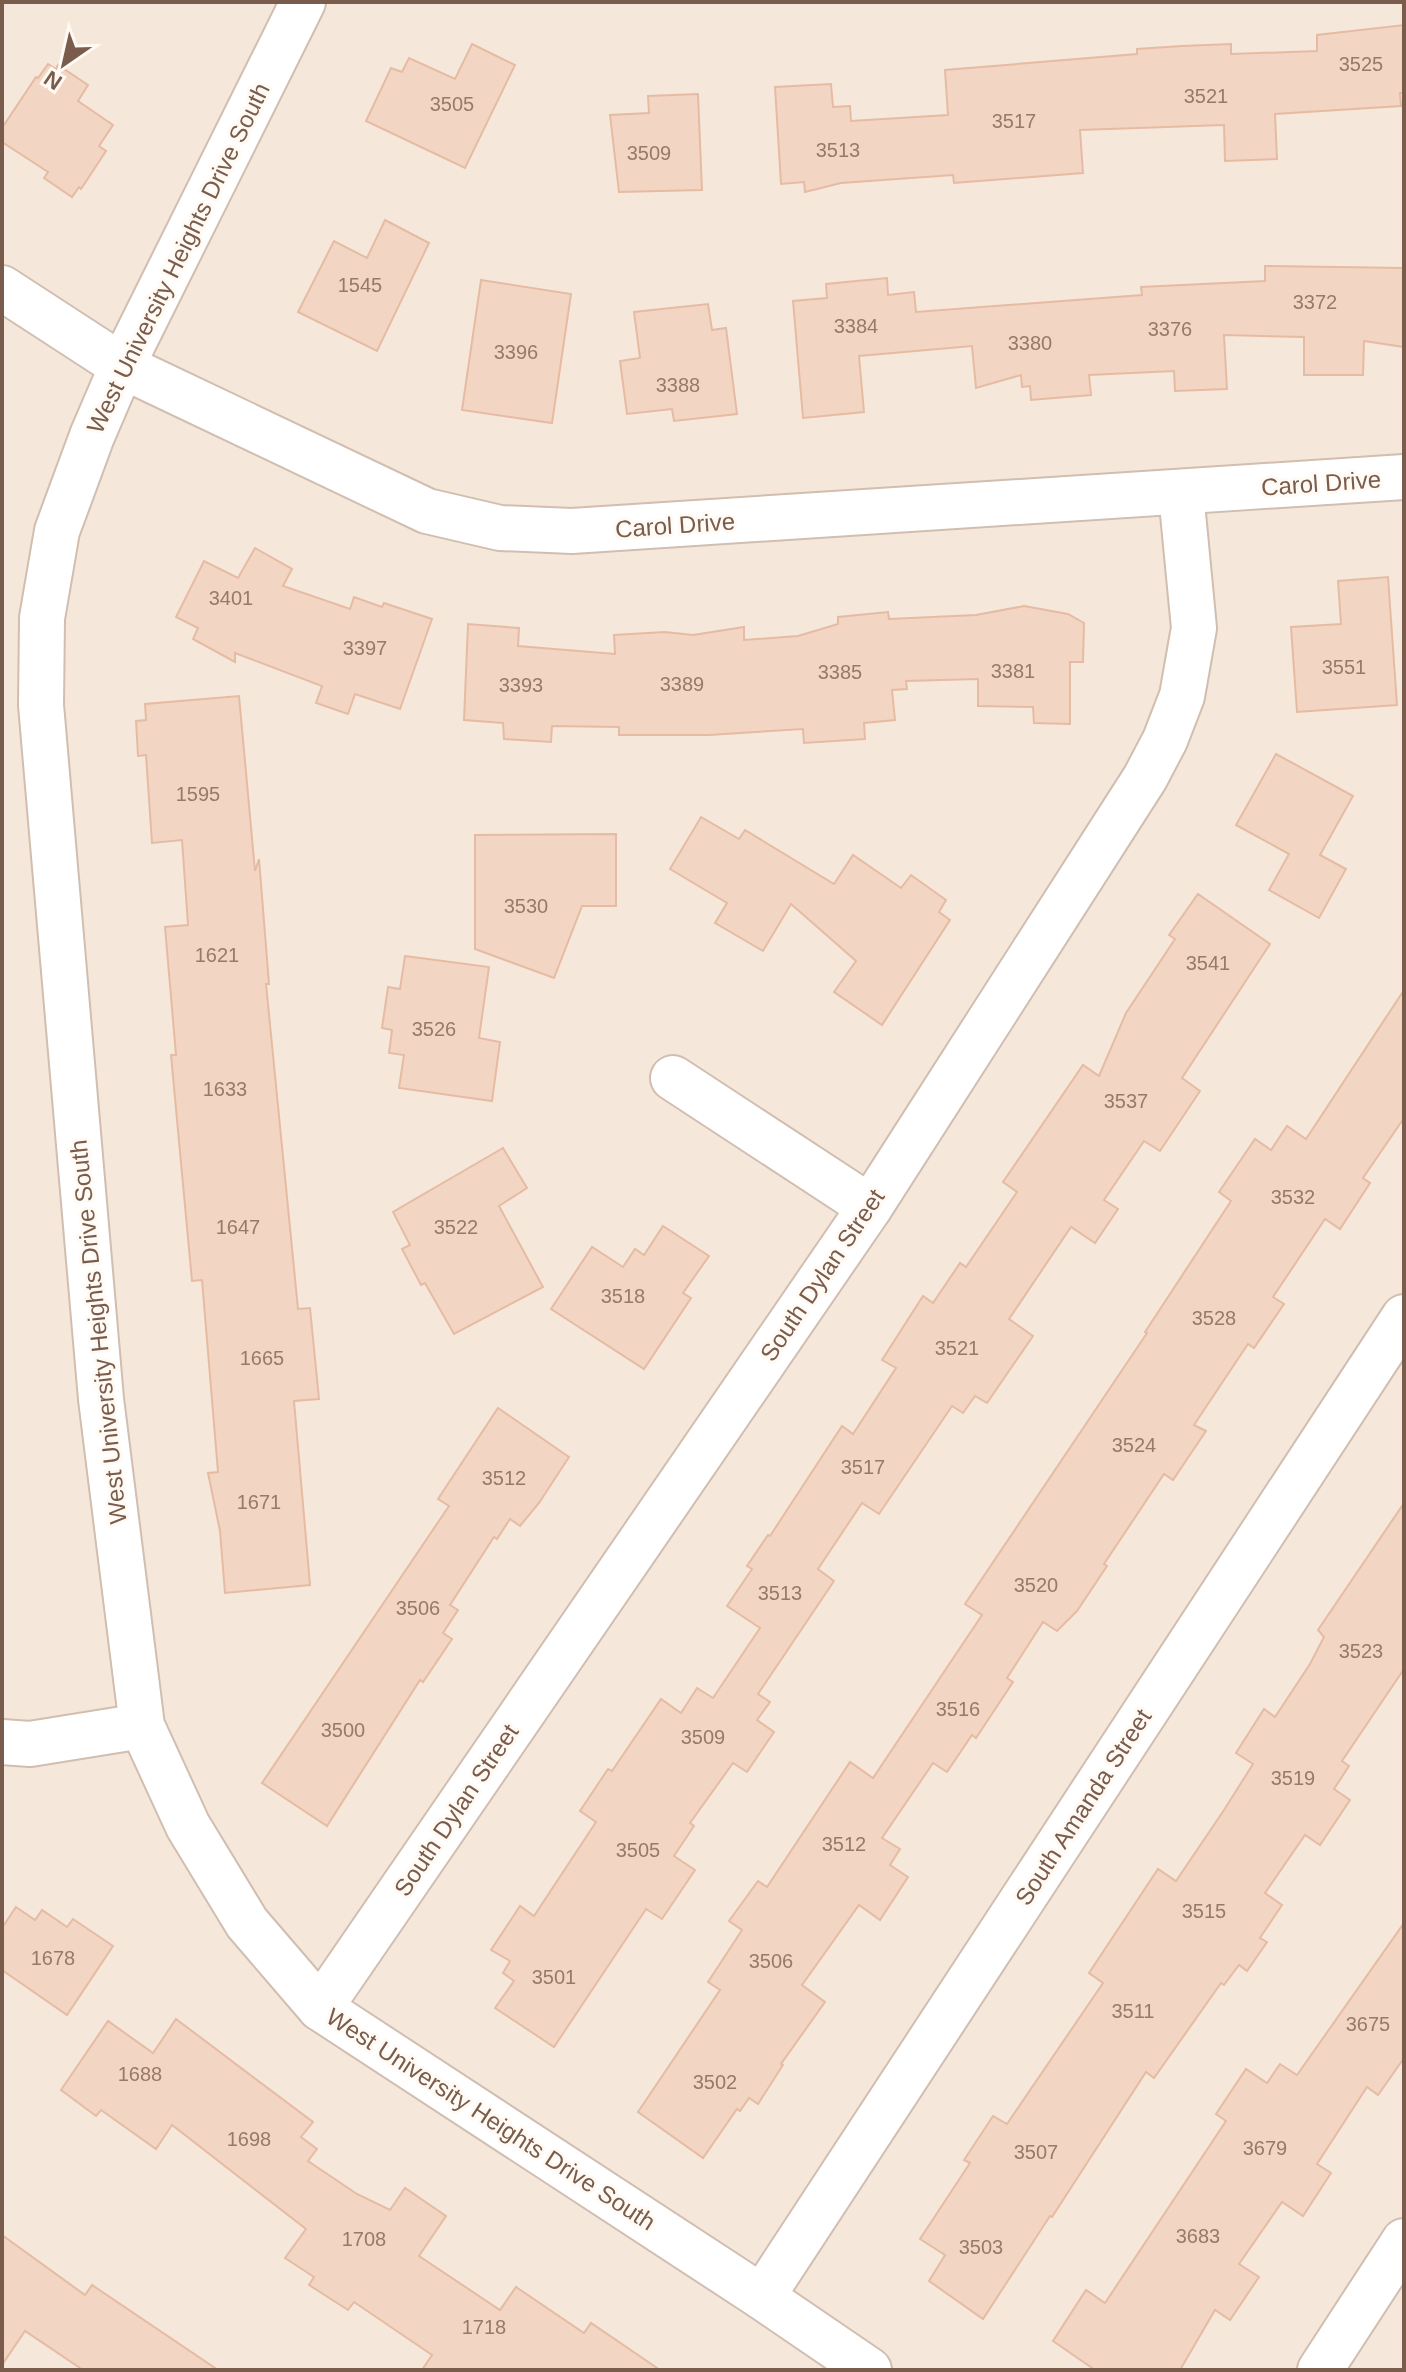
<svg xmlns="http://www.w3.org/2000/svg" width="1406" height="2372" font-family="Helvetica,sans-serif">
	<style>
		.residential { fill: #f5e8da }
		.building { fill: #f3d5c3; stroke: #e6bba3; stroke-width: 2 }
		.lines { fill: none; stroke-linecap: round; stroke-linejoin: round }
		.minor-casing { stroke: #d1beb0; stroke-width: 48 }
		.minor { stroke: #fff; stroke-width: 44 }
		.labels { text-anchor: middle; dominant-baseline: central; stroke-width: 6; stroke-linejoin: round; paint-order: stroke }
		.number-label { font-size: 20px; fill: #987a6a }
		.street-label { font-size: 24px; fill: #7a5c4d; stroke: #fffaf3 }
	</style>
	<rect width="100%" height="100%" fill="#fdf6ec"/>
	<rect class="residential" x="2" y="2" width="1402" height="2368"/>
	<g class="building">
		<path d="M1404,25V93H1400L1401,106L1275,114L1277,159L1225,161L1224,125L1080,130L1083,173L954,183L953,175L841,183L805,192L804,182L781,184L775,87L831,84L833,107L850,106L851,121L948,115L945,70L1137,54V49L1182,46L1231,44V54L1317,51V35Z"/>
		<path d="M472,44L515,65L465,168L366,121L391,68L402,72L409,58L455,79Z"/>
		<path d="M48,64L56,69L58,65L88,85L78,101L113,125L99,146L106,151L81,189L79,187L72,197L44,178L48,172L2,142V128L36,77L38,78Z"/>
		<path d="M698,94L702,190L619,192L610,115L649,113L648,96Z"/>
		<path d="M385,220L429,243L377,351L298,312L334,241L367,258Z"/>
		<path d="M1265,266L1404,268V347L1364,341L1363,375H1304V337L1224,335L1227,389L1175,391L1174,371L1089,375L1091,395L1031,400L1030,386L1022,387L1021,375L976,388L972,346L859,356L864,412L803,418L793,301L827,298L826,284L887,278L888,295L914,292L916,312L1142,295L1141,287L1265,281Z"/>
		<path d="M481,280L571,294L552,423L462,410Z"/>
		<path d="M708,304L712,330L726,328L737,414L674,421L672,409L627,414L620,361L640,358L634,312Z"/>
		<path d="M255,548L292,569L283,586L350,609L354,597L382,607L384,603L432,619L400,709L355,694L348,714L316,703L322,686L235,653V662L193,639L198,628L176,617L204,561L238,578Z"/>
		<path d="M1388,577L1397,705L1297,712L1291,627L1341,624L1338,581Z"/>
		<path d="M1024,606L1068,614L1084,623L1083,662H1070V724L1034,723L1033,707L978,706V679L906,681L907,689L892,690L895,720L864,723L865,739L804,743L803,729L709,735H619V727L552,726L551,742L504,739L503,723L464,720L468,624L519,628L518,646L615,654L614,635L665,632L693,635L744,627V640L798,636L838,624V617L888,612L889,619L976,615Z"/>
		<path d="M239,696L255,871L259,859L269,984H266L298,1309L310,1308L319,1399L294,1401L310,1585L225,1593L220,1531L208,1473L218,1472L202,1280L192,1281L171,1055H176L165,927L188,925L182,840L152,843L146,755L138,756L136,721L146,720L145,704Z"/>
		<path d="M1276,754L1353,796L1320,855L1346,869L1319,918L1269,890L1289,854L1236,825Z"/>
		<path d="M701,817L739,839L745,830L834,884L853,855L901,888L911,875L946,900L939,912L950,920L882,1025L834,992L856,961L791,904L763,951L715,923L727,903L670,869Z"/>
		<path d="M616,834V906H582L554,978L475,949V835Z"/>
		<path d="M1198,894L1270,944L1182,1078L1200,1091L1160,1151L1144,1141L1104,1200L1118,1209L1095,1243L1071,1227L1009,1319L1033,1336L987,1403L975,1396L963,1413L952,1406L879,1514L862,1503L818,1569L834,1581L758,1694L770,1702L757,1720L774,1732L747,1772L733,1763L690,1823L694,1826L674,1856L695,1870L662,1919L646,1909L554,2047L495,2008L514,1981L503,1973L510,1961L491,1950L520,1906L534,1916L596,1822L580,1811L608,1769L612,1771L661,1699L681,1713L697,1688L713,1698L760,1628L727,1606L752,1569L747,1566L768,1535L770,1536L842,1426L853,1434L896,1368L882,1360L923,1296L933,1303L960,1263L966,1267L1017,1192L1003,1182L1083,1065L1099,1076L1126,1013L1175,939L1169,935Z"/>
		<path d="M405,956L489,967L479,1038L500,1042L492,1101L399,1088L404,1055L389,1053L392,1030L382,1028L388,987L400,989Z"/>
		<path d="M1404,990V1118L1363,1178L1370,1183L1340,1229L1325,1219L1273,1297L1284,1304L1254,1348L1248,1344L1194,1425L1206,1431L1173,1480L1164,1474L1104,1564L1107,1566L1077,1611L1057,1631L1043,1622L1007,1678L1013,1682L976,1738L972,1735L947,1772L933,1763L882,1838L900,1849L890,1865L908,1877L880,1920L859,1905L802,1985L825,2002L781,2064L783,2065L758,2104L749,2098L740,2111L737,2109L703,2158L638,2112L720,1990L708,1982L742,1930L729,1921L758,1881L767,1887L850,1762L873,1778L982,1615L965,1604L1147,1333L1145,1332L1231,1201L1219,1192L1255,1139L1271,1150L1287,1126L1306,1139Z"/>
		<path d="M503,1148L527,1188L499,1206L543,1287L454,1334L425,1283L421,1285L402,1249L410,1245L393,1212Z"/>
		<path d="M663,1226L709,1256L683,1293L691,1298L644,1369L551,1309L592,1247L623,1267L635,1249L644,1255Z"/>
		<path d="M498,1408L569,1457L539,1503L520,1526L510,1519L497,1539L494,1537L450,1605L458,1610L443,1633L452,1639L423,1682L420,1680L327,1826L262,1783L449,1506L438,1499Z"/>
		<path d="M1404,1503V1669L1342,1761L1349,1766L1334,1789L1350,1800L1320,1845L1305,1835L1265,1893L1282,1905L1260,1938L1267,1942L1247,1971L1239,1965L1224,1985L1221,1983L1154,2078L1146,2072L1052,2217L1050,2216L983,2319L929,2281L945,2255L920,2239L970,2163L964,2160L993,2116L1007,2124L1103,1983L1089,1973L1158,1869L1176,1881L1224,1810L1253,1764L1236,1753L1264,1709L1275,1717L1310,1664L1324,1637L1318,1630Z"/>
		<path d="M16,1907L35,1920L42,1910L67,1927L73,1919L113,1946L67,2015L2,1970V1928Z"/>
		<path d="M1404,1923V2058L1378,2095L1367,2087L1317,2164L1331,2173L1303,2216L1282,2202L1239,2264L1259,2277L1230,2320L1215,2310L1180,2370H1095L1053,2341L1086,2290L1105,2303L1226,2121L1216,2114L1246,2069L1267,2083L1280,2064L1297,2075Z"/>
		<path d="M176,2019L313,2122L301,2137L317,2149L308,2161L357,2194L390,2210L405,2188L446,2216L419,2256L500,2310L516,2287L584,2333L591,2323L660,2370H422L432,2355L354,2302L348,2310L309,2285L314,2277L285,2258L306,2229L172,2125L156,2149L101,2110L96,2116L61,2090L108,2021L153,2053Z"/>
		<path d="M2,2235L85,2295L92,2285L218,2370H83L25,2331L2,2365Z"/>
	</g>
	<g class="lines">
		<g class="minor-casing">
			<g id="minor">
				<path d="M303,2L122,366L92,436L57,531L42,618L41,705L101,1399L142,1726L188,1826L247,1923L320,2008L762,2297L869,2370"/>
				<path d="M2,288L122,366L427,511L500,528L572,531L1404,477"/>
				<path d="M673,1078L870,1207"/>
				<path d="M2,1742L30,1744L142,1726"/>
				<path d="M320,2008L870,1207L1145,778L1165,740L1182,696L1194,628L1181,493"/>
				<path d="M762,2297L1404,1317"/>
				<path d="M1320,2370L1404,2241"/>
			</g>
		</g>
		<use href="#minor" class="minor"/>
	</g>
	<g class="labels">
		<g class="number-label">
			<text x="1361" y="64">3525</text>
			<text x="1206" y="96">3521</text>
			<text x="452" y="104">3505</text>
			<text x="1014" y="121">3517</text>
			<text x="838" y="150">3513</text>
			<text x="649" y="153">3509</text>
			<text x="360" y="285">1545</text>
			<text x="1315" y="302">3372</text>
			<text x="856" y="326">3384</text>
			<text x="1170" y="329">3376</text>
			<text x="1030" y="343">3380</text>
			<text x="516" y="352">3396</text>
			<text x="678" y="385">3388</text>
			<text x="231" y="598">3401</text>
			<text x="365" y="648">3397</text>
			<text x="1344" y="667">3551</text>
			<text x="1013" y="671">3381</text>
			<text x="840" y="672">3385</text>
			<text x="682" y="684">3389</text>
			<text x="521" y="685">3393</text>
			<text x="198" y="794">1595</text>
			<text x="526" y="906">3530</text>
			<text x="217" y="955">1621</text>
			<text x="1208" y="963">3541</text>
			<text x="434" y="1029">3526</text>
			<text x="225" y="1089">1633</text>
			<text x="1126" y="1101">3537</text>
			<text x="1293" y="1197">3532</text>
			<text x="238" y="1227">1647</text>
			<text x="456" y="1227">3522</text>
			<text x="623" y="1296">3518</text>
			<text x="1214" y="1318">3528</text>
			<text x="957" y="1348">3521</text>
			<text x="262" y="1358">1665</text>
			<text x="1134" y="1445">3524</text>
			<text x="863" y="1467">3517</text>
			<text x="504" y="1478">3512</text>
			<text x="259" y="1502">1671</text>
			<text x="1036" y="1585">3520</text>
			<text x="780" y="1593">3513</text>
			<text x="418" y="1608">3506</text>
			<text x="1361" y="1651">3523</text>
			<text x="958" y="1709">3516</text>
			<text x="343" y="1730">3500</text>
			<text x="703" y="1737">3509</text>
			<text x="1293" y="1778">3519</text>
			<text x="844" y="1844">3512</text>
			<text x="638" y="1850">3505</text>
			<text x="1204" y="1911">3515</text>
			<text x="53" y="1958">1678</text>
			<text x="771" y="1961">3506</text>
			<text x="554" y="1977">3501</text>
			<text x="1133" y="2011">3511</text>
			<text x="1368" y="2024">3675</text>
			<text x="140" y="2074">1688</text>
			<text x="715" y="2082">3502</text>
			<text x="249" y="2139">1698</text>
			<text x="1265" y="2148">3679</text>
			<text x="1036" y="2152">3507</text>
			<text x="1198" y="2236">3683</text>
			<text x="364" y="2239">1708</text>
			<text x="981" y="2247">3503</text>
			<text x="484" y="2327">1718</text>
		</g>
		<g class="street-label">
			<text transform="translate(178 258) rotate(-64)">West University Heights Drive South</text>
			<text transform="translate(1321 483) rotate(-4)">Carol Drive</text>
			<text transform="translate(675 525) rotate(-4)">Carol Drive</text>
			<text transform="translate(822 1275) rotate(-56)">South Dylan Street</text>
			<text transform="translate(98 1332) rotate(-96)">West University Heights Drive South</text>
			<text transform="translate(1083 1807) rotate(-57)">South Amanda Street</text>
			<text transform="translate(456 1810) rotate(-56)">South Dylan Street</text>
			<text transform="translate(491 2119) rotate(33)">West University Heights Drive South</text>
		</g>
	</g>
	<rect width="1406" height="2372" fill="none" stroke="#7a5c4d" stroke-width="8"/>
	<g transform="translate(64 64) rotate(214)" stroke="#fffaf3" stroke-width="6" paint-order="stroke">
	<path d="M0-6L14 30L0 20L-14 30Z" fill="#7a5c4d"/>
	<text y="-12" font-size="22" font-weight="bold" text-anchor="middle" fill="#7a5c4d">N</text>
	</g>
</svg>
